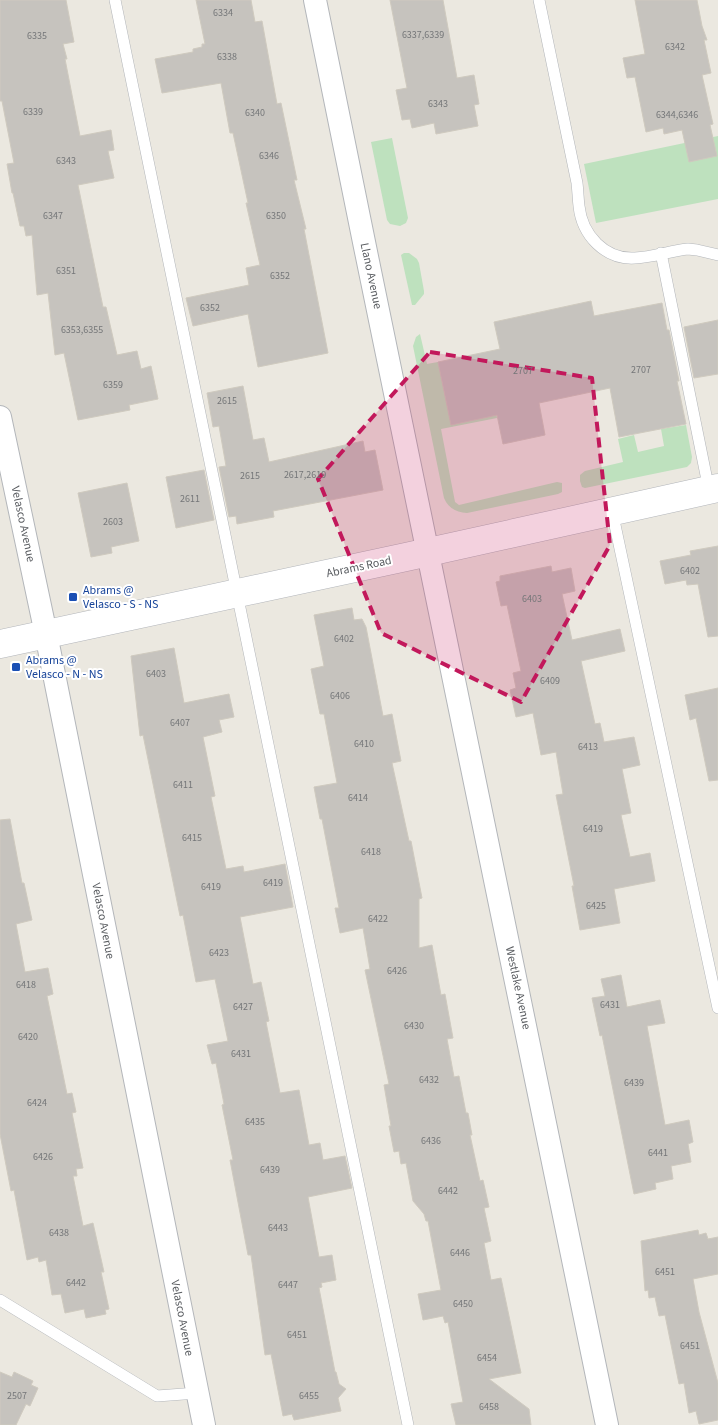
<svg xmlns="http://www.w3.org/2000/svg" width="718" height="1425" font-family="'Source Sans 3',sans-serif">
	<style>
		.green { fill: #bee1be }
		.building { fill: #c6c3be; stroke: #cfcabf }
		.lines { fill: none; stroke-linecap: round; stroke-linejoin: round }
		.lane-casing { stroke: #b3b6ba; stroke-width: 12 }
		.street-casing { stroke: #b3b6ba; stroke-width: 24 }
		.secondary-casing { stroke: #b2b5ba; stroke-width: 29 }
		.lane { stroke: #fff; stroke-width: 11 }
		.street { stroke: #fff; stroke-width: 22 }
		.secondary { stroke: #fff; stroke-width: 28 }
		.marked { fill: #c2185b; fill-opacity: 0.2; stroke: #c2185b; stroke-width: 4; stroke-dasharray: 10 6; stroke-linejoin: round }
		.transit-dot { fill: #1a4fb4; stroke: #fff; stroke-width: 2 }
		.labels { text-anchor: middle; dominant-baseline: central; stroke-width: 4; stroke-linejoin: round; paint-order: stroke }
		.number-label { font-size: 10px; fill: #747678 }
		.street-label { font-size: 12px; fill: #595c60; stroke: #fff }
		.transit-label { font-size: 12px; fill: #164399; stroke: #fff; text-anchor: start }
	</style>
	<rect width="100%" height="100%" fill="#ebe8e0"/>
	<g class="green">
		<path d="M718,136V199L596,223L584,164Z"/>
		<path d="M392,138L408,218L406,223L400,226L390,224L387,220L371,142Z"/>
		<path d="M404,253H409L417,259L419,263L424,291V294L415,305H412L401,255Z"/>
		<path d="M420,334L427,364L438,362L451,424L494,401L497,418L441,429L455,502L459,505L557,482L562,483V492L558,494L467,513C456,512 448,508 444,498L413,346L416,337Z"/>
		<path d="M686,425L692,457L691,463L687,467L585,488L582,487L580,481V475L585,471L623,462L618,439L634,435L638,452L664,446L661,429Z"/>
	</g>
	<g class="building">
		<path d="M0,0H66L74,42L63,44L67,59H65L80,136L111,130L114,150L108,151L114,178L78,185L103,307H106L117,355L137,351L141,369L151,366L158,399L129,405L130,410L78,420L64,353L55,355L48,293L37,295L32,235L26,236L24,226H20L13,193H12L7,164L14,163L2,101H0Z"/>
		<path d="M196,0H251L255,22L262,21L277,104L281,103L297,180H294L306,229H304L328,353L258,367L248,314L193,326L186,298L249,285L246,268L260,265L246,203H248L233,133H230L221,83L162,93L155,59L193,52V49L202,47V44H205Z"/>
		<path d="M390,0H443L457,78L474,75L479,104L474,105L478,126L436,134L434,123L412,128L410,119L402,120L396,90L407,88Z"/>
		<path d="M635,0H697L702,26L707,40H704L711,73L702,75L713,124L710,125L717,156L689,162L682,130L664,134L663,128L646,132L635,77L627,78L623,58L645,54Z"/>
		<path d="M591,301L594,316L662,303L667,330H669L679,381H677L686,424L619,437L610,388L539,403L545,435L503,444L497,415L451,425L438,362L500,349L494,322Z"/>
		<path d="M718,320V374L694,378L684,327Z"/>
		<path d="M243,386L253,440L264,438L269,462L363,441L365,452L375,450L383,490L273,511L274,517L237,524L236,516L229,517L219,467L226,466L219,426L213,427L207,393Z"/>
		<path d="M204,470L214,520L176,528L166,477Z"/>
		<path d="M127,483L139,541L111,547L112,553L91,557L78,493Z"/>
		<path d="M718,546V636L708,637L698,584L687,585L686,580L665,584L660,561L691,555L690,551Z"/>
		<path d="M551,566L552,572L571,568L575,591L562,594L572,640L620,629L625,651L581,661L595,724L600,723L604,742L634,737L640,765L622,769L631,813L621,815L630,857L650,853L655,881L614,889L620,923L580,930L572,886H574L556,795L563,794L556,752L541,755L533,713L516,717L510,690L516,688L513,673L521,671L507,605L501,606L496,582L500,581V576Z"/>
		<path d="M352,608L354,620L362,619L366,627L383,716L392,714L401,761L392,763L409,841H411L422,898L419,899V948L432,945L441,995L445,994L453,1038L447,1039L454,1077L459,1076L466,1113H468L472,1135H470L480,1181L483,1180L489,1207L484,1208L491,1241L484,1243L491,1280L501,1278L521,1373L489,1379L529,1409L531,1425H456L451,1404L463,1402L448,1322L445,1323L443,1316L423,1320L418,1294L441,1290L428,1221H426L424,1214L413,1201L406,1163L401,1164L399,1151L394,1152L389,1126H391L384,1085L389,1084L365,970L370,969L363,928L340,933L335,908H339L322,819H320L314,787L337,783L324,714H320L311,669L324,666L314,615Z"/>
		<path d="M174,648L184,703L229,694L234,717L219,720L222,732L203,737L215,796L211,797L226,869L243,866L244,872L285,864L293,907L240,917L253,984L261,982L269,1021L266,1022L280,1093L299,1090L309,1145L320,1143L323,1160L345,1156L352,1188L308,1197L319,1257L332,1255L336,1280L321,1283L322,1287L319,1288L335,1372H336L339,1384L346,1389L338,1398L341,1411L294,1420L292,1414L283,1416L271,1354L265,1355L251,1255H248L230,1160H233L222,1105L224,1104L216,1063L212,1064L207,1045L228,1041L215,979L196,982L183,915L180,916L143,735L140,736L131,656Z"/>
		<path d="M718,688V780L709,781L696,718L690,720L685,695Z"/>
		<path d="M10,819L22,883H24L32,920L16,924L25,972L48,968L53,994L47,996L67,1094L72,1093L76,1112L72,1113L83,1168L76,1169L77,1176H73L83,1226L93,1223L104,1272H101L109,1309L105,1310L106,1314L86,1318L84,1309L65,1313L61,1294L52,1295L46,1260L39,1262L38,1257L27,1260L14,1190L11,1191L0,1134V820Z"/>
		<path d="M621,975L627,1007L660,1000L665,1023L647,1026L665,1125L689,1120L693,1142L688,1144L691,1162L671,1166L673,1179L655,1183L656,1189L634,1194L602,1035L600,1036L592,998L605,996L601,979Z"/>
		<path d="M698,1230L699,1235L706,1233L708,1239L718,1237V1274L693,1279L699,1312L718,1383V1420L699,1424L696,1411L689,1413L684,1383L679,1384L665,1315L659,1316L655,1297L649,1298L648,1290L645,1291L641,1241Z"/>
		<path d="M0,1372L12,1377L14,1372L33,1381L31,1385L38,1388L30,1406L26,1404L16,1425H0Z"/>
	</g>
	<g class="lines">
		<g class="lane-casing">
			<g id="lane">
				<path d="M115,0L408,1425"/>
				<path d="M539,0L577,183C578,191 578,198 579,206C582,235 605,260 635,258C653,257 670,251 688,249L697,250L718,255"/>
				<path d="M661,253L709,490"/>
				<path d="M612,511L718,1008"/>
				<path d="M0,1300L157,1396L197,1393"/>
			</g>
		</g>
		<g class="street-casing">
			<g id="street">
				<path d="M315,0L365,247L607,1425"/>
				<path d="M0,417L46,634L204,1425"/>
			</g>
		</g>
		<g class="secondary-casing">
			<path id="secondary" d="M0,644L406,557L718,488"/>
		</g>
		<use href="#lane" class="lane"/>
		<use href="#street" class="street"/>
		<use href="#secondary" class="secondary"/>
	</g>
	<path class="marked" d="M430,352L592,378L610,545L521,702L381,633L318,479Z"/>
	<g class="transit-dot">
		<rect x="68" y="592" width="10" height="10" rx="2.5"/>
		<rect x="11" y="662" width="10" height="10" rx="2.5"/>
	</g>
	<g class="labels">
		<g class="number-label">
			<text x="223" y="13">6334</text>
			<text x="423" y="35">6337,6339</text>
			<text x="37" y="36">6335</text>
			<text x="675" y="47">6342</text>
			<text x="227" y="57">6338</text>
			<text x="438" y="104">6343</text>
			<text x="33" y="112">6339</text>
			<text x="255" y="113">6340</text>
			<text x="677" y="115">6344,6346</text>
			<text x="269" y="156">6346</text>
			<text x="66" y="161">6343</text>
			<text x="53" y="216">6347</text>
			<text x="276" y="216">6350</text>
			<text x="66" y="271">6351</text>
			<text x="280" y="276">6352</text>
			<text x="210" y="308">6352</text>
			<text x="82" y="330">6353,6355</text>
			<text x="641" y="370">2707</text>
			<text x="523" y="371">2707</text>
			<text x="113" y="385">6359</text>
			<text x="227" y="401">2615</text>
			<text x="305" y="475">2617,2619</text>
			<text x="250" y="476">2615</text>
			<text x="190" y="499">2611</text>
			<text x="113" y="522">2603</text>
			<text x="690" y="571">6402</text>
			<text x="532" y="599">6403</text>
			<text x="344" y="639">6402</text>
			<text x="156" y="674">6403</text>
			<text x="550" y="681">6409</text>
			<text x="340" y="696">6406</text>
			<text x="180" y="723">6407</text>
			<text x="364" y="744">6410</text>
			<text x="588" y="747">6413</text>
			<text x="183" y="785">6411</text>
			<text x="358" y="798">6414</text>
			<text x="593" y="829">6419</text>
			<text x="192" y="838">6415</text>
			<text x="371" y="852">6418</text>
			<text x="273" y="883">6419</text>
			<text x="211" y="887">6419</text>
			<text x="596" y="906">6425</text>
			<text x="378" y="919">6422</text>
			<text x="219" y="953">6423</text>
			<text x="397" y="971">6426</text>
			<text x="26" y="985">6418</text>
			<text x="610" y="1005">6431</text>
			<text x="243" y="1007">6427</text>
			<text x="414" y="1026">6430</text>
			<text x="28" y="1037">6420</text>
			<text x="241" y="1054">6431</text>
			<text x="429" y="1080">6432</text>
			<text x="634" y="1083">6439</text>
			<text x="37" y="1103">6424</text>
			<text x="255" y="1122">6435</text>
			<text x="431" y="1141">6436</text>
			<text x="658" y="1153">6441</text>
			<text x="43" y="1157">6426</text>
			<text x="270" y="1170">6439</text>
			<text x="448" y="1191">6442</text>
			<text x="278" y="1228">6443</text>
			<text x="59" y="1233">6438</text>
			<text x="460" y="1253">6446</text>
			<text x="665" y="1272">6451</text>
			<text x="76" y="1283">6442</text>
			<text x="288" y="1285">6447</text>
			<text x="463" y="1304">6450</text>
			<text x="297" y="1335">6451</text>
			<text x="690" y="1346">6451</text>
			<text x="487" y="1358">6454</text>
			<text x="17" y="1396">2507</text>
			<text x="309" y="1396">6455</text>
			<text x="489" y="1407">6458</text>
		</g>
		<g class="street-label">
			<text transform="translate(371 276) rotate(78)">Llano Avenue</text>
			<text transform="translate(23 524) rotate(78)">Velasco Avenue</text>
			<text transform="translate(359 567) rotate(-12)">Abrams Road</text>
			<text transform="translate(103 921) rotate(79)">Velasco Avenue</text>
			<text transform="translate(518 988) rotate(78)">Westlake Avenue</text>
			<text transform="translate(182 1318) rotate(79)">Velasco Avenue</text>
		</g>
		<g class="transit-label">
			<text x="83" y="590">Abrams @<tspan x="83" dy="14">Velasco - S - NS</tspan></text>
			<text x="26" y="660">Abrams @<tspan x="26" dy="14">Velasco - N - NS</tspan></text>
		</g>
	</g>
</svg>
